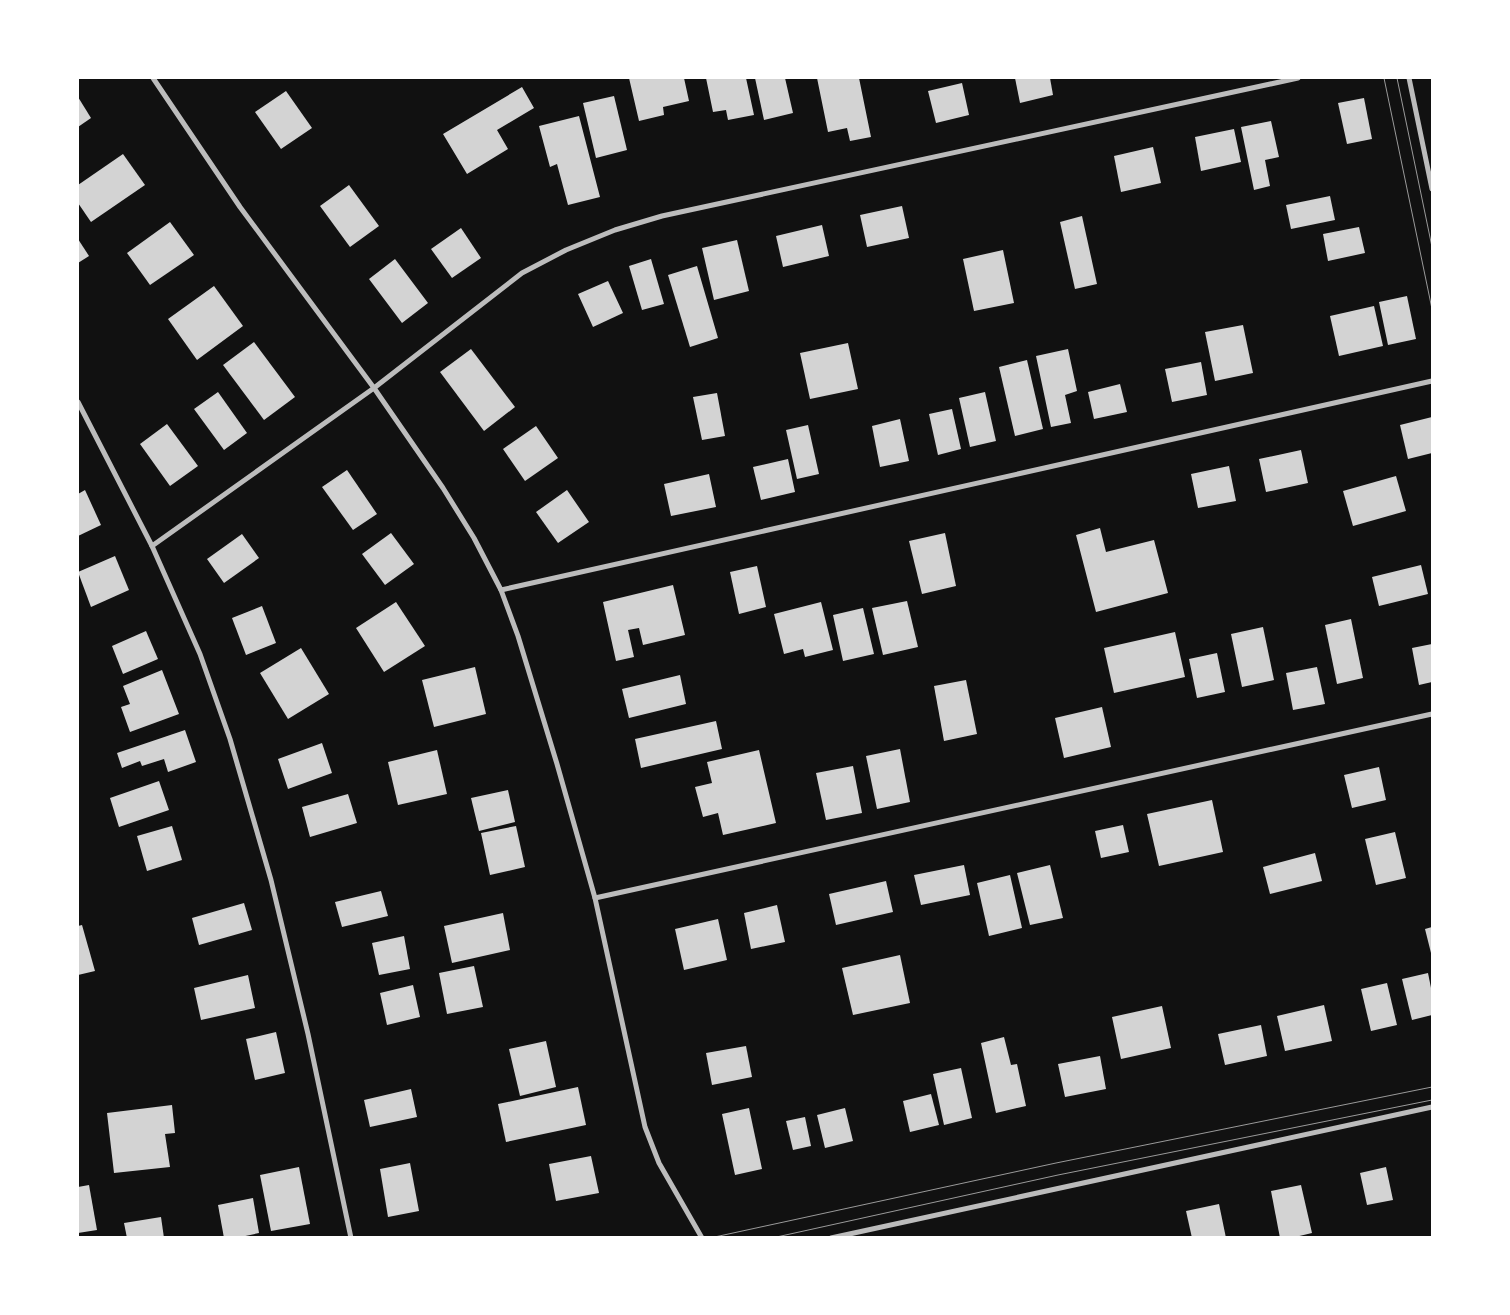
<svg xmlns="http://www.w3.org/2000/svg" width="1510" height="1315" font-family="Barlow,sans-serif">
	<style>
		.building { fill: #d3d3d3 }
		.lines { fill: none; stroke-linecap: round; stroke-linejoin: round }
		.minor { stroke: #bcbcbc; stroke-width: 5 }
		.tram { stroke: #9a9a9a; stroke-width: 1 }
	</style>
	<rect width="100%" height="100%" fill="#111"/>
	<g class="building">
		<path d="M629,78H684L689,101L663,107L664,115L639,121Z"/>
		<path d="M706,78H746L754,115L728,120L726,110L713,112Z"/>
		<path d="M755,78H785L793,113L764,120Z"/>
		<path d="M817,78H859L871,137L850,141L847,128L828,132Z"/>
		<path d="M1015,78H1050L1053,95L1020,103Z"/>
		<path d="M962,83L969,115L936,123L928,91Z"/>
		<path d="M522,87L534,108L497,130L508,149L467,174L443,134Z"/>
		<path d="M286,91L312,128L281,149L255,112Z"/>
		<path d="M614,96L627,150L596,158L583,103Z"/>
		<path d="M78,97L91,118L78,127Z"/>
		<path d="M1364,98L1372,139L1347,144L1338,103Z"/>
		<path d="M579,116L600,197L568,205L557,164L550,167L539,126Z"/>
		<path d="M1271,121L1279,157L1265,160L1270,186L1254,190L1241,127Z"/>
		<path d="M1234,129L1241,162L1201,171L1195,137Z"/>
		<path d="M1153,147L1161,183L1121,192L1114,156Z"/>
		<path d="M123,154L145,185L91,222L78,203V185Z"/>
		<path d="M349,185L379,226L350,247L320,206Z"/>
		<path d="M1330,196L1335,220L1291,229L1286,205Z"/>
		<path d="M902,206L909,238L867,247L860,215Z"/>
		<path d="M1082,216L1097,284L1075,289L1060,222Z"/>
		<path d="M170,222L194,255L150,285L127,253Z"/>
		<path d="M822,225L829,256L783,267L776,236Z"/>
		<path d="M1359,227L1365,253L1328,261L1323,234Z"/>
		<path d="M461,228L481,258L452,278L431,249Z"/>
		<path d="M78,239L89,256L78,263Z"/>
		<path d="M737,240L749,291L714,300L702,248Z"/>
		<path d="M1003,250L1014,303L974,311L963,259Z"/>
		<path d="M395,259L428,303L402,323L369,279Z"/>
		<path d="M651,259L664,304L642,310L629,266Z"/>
		<path d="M697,266L718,338L690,347L668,275Z"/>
		<path d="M608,281L623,313L593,327L578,294Z"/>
		<path d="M214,286L243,326L197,360L168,319Z"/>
		<path d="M1407,296L1416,339L1388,345L1379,302Z"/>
		<path d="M1374,306L1383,346L1339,356L1330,316Z"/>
		<path d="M1243,325L1253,373L1215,381L1205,332Z"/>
		<path d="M254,342L295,397L264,420L223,365Z"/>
		<path d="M848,343L858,389L810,399L800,353Z"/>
		<path d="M471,349L515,407L484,431L440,372Z"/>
		<path d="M1068,349L1077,391L1065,395L1071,423L1051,427L1036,356Z"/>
		<path d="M1027,360L1043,429L1015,436L999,367Z"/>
		<path d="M1201,362L1207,395L1172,402L1165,369Z"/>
		<path d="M1120,384L1127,412L1094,419L1088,392Z"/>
		<path d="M218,392L247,433L224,450L194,409Z"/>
		<path d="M985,392L996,441L970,447L959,398Z"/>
		<path d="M717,393L725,436L702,440L693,397Z"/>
		<path d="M952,409L961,449L938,455L929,414Z"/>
		<path d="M1432,417V453L1408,459L1400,425Z"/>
		<path d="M900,419L909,461L880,467L872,426Z"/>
		<path d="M167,424L198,466L170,486L140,444Z"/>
		<path d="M808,425L819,474L797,479L786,430Z"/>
		<path d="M536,426L558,458L525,481L503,449Z"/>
		<path d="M1301,450L1308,483L1266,492L1259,459Z"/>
		<path d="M788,459L795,492L761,500L753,467Z"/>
		<path d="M1229,466L1236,501L1198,508L1191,474Z"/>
		<path d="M347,470L377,514L353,530L322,487Z"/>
		<path d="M709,474L716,507L671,516L664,484Z"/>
		<path d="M1396,476L1406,511L1353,526L1343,491Z"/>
		<path d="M85,490L101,525L78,536V494Z"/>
		<path d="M567,490L589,522L558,543L536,512Z"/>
		<path d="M1100,528L1106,552L1154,540L1168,593L1096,612L1076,535Z"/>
		<path d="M391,533L414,564L385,585L362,554Z"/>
		<path d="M945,533L956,586L922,594L909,541Z"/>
		<path d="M242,534L259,558L224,583L207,559Z"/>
		<path d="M115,556L129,590L91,607L78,572Z"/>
		<path d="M1421,565L1428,594L1379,606L1372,577Z"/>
		<path d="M757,566L766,607L739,614L730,572Z"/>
		<path d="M673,585L685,635L643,645L639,628L628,630L634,657L616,661L603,602Z"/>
		<path d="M907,601L918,647L883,655L872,608Z"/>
		<path d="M396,602L425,646L384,672L356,628Z"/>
		<path d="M821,602L833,650L805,657L803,649L784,654L774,614Z"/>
		<path d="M262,606L276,643L246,655L232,618Z"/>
		<path d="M863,608L874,654L843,661L833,615Z"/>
		<path d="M1351,619L1363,678L1337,684L1325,625Z"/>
		<path d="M1263,627L1274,680L1242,687L1231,634Z"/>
		<path d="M146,631L158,659L123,674L112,646Z"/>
		<path d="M1175,632L1185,677L1114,693L1104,648Z"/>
		<path d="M1432,644V682L1419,685L1412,648Z"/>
		<path d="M301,648L329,694L288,719L260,673Z"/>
		<path d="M1217,653L1225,692L1197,698L1189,659Z"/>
		<path d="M475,667L486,714L434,727L422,680Z"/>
		<path d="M1317,667L1325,704L1293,710L1286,673Z"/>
		<path d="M162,670L179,714L130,732L121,707L130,704L123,686Z"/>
		<path d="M680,675L686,704L629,718L622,689Z"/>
		<path d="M966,680L977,734L944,741L934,686Z"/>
		<path d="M1102,707L1111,747L1064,758L1055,718Z"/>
		<path d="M716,721L722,749L641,768L635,739Z"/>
		<path d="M185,730L196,762L168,772L164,759L142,766L140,761L122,768L117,753Z"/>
		<path d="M322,743L332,773L288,789L278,759Z"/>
		<path d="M900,749L910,802L877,809L866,756Z"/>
		<path d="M437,750L447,794L398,805L388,762Z"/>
		<path d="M759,750L776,823L723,835L718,813L703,817L695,787L712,783L707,762Z"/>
		<path d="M853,766L862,813L826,820L816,773Z"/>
		<path d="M1379,767L1386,800L1352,808L1344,775Z"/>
		<path d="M159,781L169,810L119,827L110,798Z"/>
		<path d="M508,790L515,822L479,831L471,798Z"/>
		<path d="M348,794L357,823L310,837L302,807Z"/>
		<path d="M1212,800L1223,852L1159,866L1147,814Z"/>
		<path d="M1123,825L1129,852L1101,858L1095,831Z"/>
		<path d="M172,826L182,860L147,871L137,836Z"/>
		<path d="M516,826L525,867L490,875L481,833Z"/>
		<path d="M1395,832L1406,878L1376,885L1365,839Z"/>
		<path d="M1315,853L1322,881L1270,894L1263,867Z"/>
		<path d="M964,865L970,895L921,905L914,875Z"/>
		<path d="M1050,865L1063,918L1030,925L1017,873Z"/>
		<path d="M1010,875L1022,928L989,936L977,883Z"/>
		<path d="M886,881L893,912L836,925L829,894Z"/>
		<path d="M381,891L388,916L342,927L335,902Z"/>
		<path d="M244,903L252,930L199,945L192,918Z"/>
		<path d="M777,905L785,942L751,949L744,913Z"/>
		<path d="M503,913L510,950L452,963L444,926Z"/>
		<path d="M718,919L727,960L684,970L675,929Z"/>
		<path d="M82,925L95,971L78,975V926Z"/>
		<path d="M1432,927V957L1425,929Z"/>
		<path d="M404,936L410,969L379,975L372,943Z"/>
		<path d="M900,955L910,1003L853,1015L842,968Z"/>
		<path d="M474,966L483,1007L447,1014L439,973Z"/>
		<path d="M1428,973L1432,993V1015L1412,1020L1402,979Z"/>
		<path d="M248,975L255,1008L201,1020L194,988Z"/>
		<path d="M1387,983L1397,1025L1371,1031L1361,989Z"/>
		<path d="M413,985L420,1017L387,1025L380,993Z"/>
		<path d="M1324,1005L1332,1041L1285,1051L1277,1016Z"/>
		<path d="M1162,1006L1171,1048L1121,1059L1112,1017Z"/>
		<path d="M1261,1025L1267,1056L1225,1065L1218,1034Z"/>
		<path d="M276,1032L285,1073L255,1080L246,1039Z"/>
		<path d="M1004,1037L1011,1065L1017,1064L1026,1106L996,1113L981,1043Z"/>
		<path d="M546,1041L556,1087L520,1096L509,1049Z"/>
		<path d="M746,1046L752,1077L712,1085L706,1053Z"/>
		<path d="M1100,1056L1106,1089L1065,1097L1058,1064Z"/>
		<path d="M961,1068L972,1118L944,1125L933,1074Z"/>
		<path d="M578,1087L586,1125L506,1142L498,1104Z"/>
		<path d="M411,1089L417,1117L370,1127L364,1100Z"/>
		<path d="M931,1094L939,1125L910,1132L903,1101Z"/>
		<path d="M172,1105L175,1133L165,1134L170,1167L114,1173L107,1113Z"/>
		<path d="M749,1108L762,1169L735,1175L722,1114Z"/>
		<path d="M845,1108L853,1141L825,1148L817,1115Z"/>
		<path d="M805,1117L811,1146L793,1150L786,1121Z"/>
		<path d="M591,1156L599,1193L556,1201L549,1164Z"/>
		<path d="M410,1163L419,1211L388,1217L380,1169Z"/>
		<path d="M299,1167L310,1224L271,1231L260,1175Z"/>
		<path d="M1386,1167L1393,1200L1367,1205L1360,1173Z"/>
		<path d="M89,1185L97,1230L78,1233V1187Z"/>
		<path d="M1301,1185L1312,1233L1291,1238H1280L1271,1191Z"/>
		<path d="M253,1198L259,1233L236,1238H224L218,1205Z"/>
		<path d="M1219,1204L1226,1238H1192L1186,1211Z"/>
		<path d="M161,1217L164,1238H127L124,1223Z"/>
	</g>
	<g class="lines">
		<g class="minor">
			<path d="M153,78L240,207L374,388L443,488L474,538L501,590L518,636L557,764L595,898L645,1127L659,1163L702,1238"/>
			<path d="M1409,78L1432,189"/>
			<path d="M78,402L152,546L200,654L230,739L271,880L308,1034L351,1238"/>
			<path d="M152,546L374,388L522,273L566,250L615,230L662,216L1298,78"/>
			<path d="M501,590L1432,381"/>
			<path d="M595,898L1432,714"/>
			<path d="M831,1238L1432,1107"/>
		</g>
		<g class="tram">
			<path d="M1384,78L1432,309"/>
			<path d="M1397,78L1432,247"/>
			<path d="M710,1238L1056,1163L1432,1087"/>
			<path d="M772,1238L1058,1175L1432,1100"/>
		</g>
	</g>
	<rect width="1510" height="1315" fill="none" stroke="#ffffff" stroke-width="158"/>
</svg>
